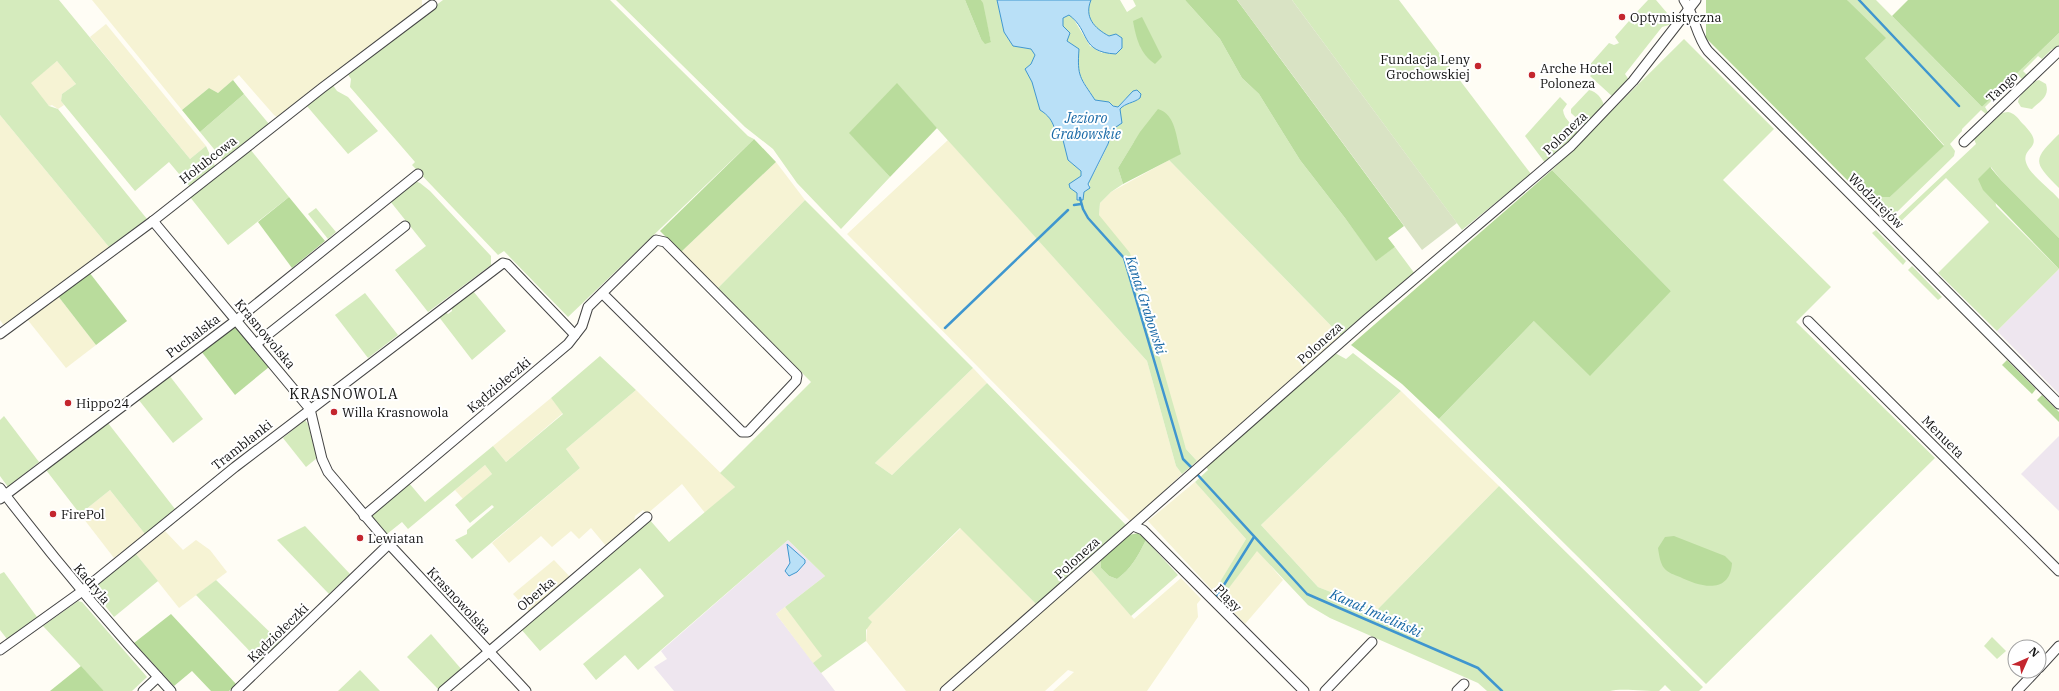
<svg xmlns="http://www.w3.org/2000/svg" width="2059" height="691" font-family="'IBM Plex Serif',serif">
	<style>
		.industrial { fill: #eee6ef }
		.farmland { fill: #f6f3d4 }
		.green { fill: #d5ebbd }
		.forest { fill: #b9dc9c }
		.cemetery { fill: #d9e3c4 }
		.water { fill: #b9e0f7; stroke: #3f96cf }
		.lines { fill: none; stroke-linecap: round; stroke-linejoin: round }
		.stream { stroke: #3f96cf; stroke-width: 2.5 }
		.street-casing { stroke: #444; stroke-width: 11 }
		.street { stroke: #fff; stroke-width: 9 }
		.poi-dot { fill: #c4262e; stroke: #fff; stroke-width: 1.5 }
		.labels { text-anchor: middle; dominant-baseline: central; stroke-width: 4; stroke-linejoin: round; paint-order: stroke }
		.poi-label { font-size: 13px; fill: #111; stroke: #fff; text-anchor: start }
		.street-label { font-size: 13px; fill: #111; stroke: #fff }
		.water-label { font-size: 14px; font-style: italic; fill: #1768a6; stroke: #fff }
		.neighbourhood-label { font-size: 14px; letter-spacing: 1px; fill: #111; stroke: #fff }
	</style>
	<rect width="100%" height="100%" fill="#fffdf5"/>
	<g class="industrial">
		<path d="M2059,269V394L1997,331Z"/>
		<path d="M2059,436V511L2021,474Z"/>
		<path d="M788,540L825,576L776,614L835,691H674L654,667L667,659L661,651Z"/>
	</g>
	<g class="farmland">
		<path d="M92,0H422V6L277,117L274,115L239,75L218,93L209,88L182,110Z"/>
		<path d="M106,24L206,146L190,159L90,37Z"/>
		<path d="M57,61L76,84L62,94L61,101L64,105L58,109L52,105L49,106L30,83Z"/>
		<path d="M0,115L109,247L5,327L0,320Z"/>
		<path d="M948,140L1147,361L1176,466L1182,474L1131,522L847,234Z"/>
		<path d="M1169,160L1342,337L1199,463L1186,449L1099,215L1100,203L1111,192Z"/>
		<path d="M776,162L805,200L718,288L681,252Z"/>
		<path d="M58,296L96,345L66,368L27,319Z"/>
		<path d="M973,368L987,383L892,475L875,463Z"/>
		<path d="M636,390L735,487L705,513L682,484L647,514L643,510L635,516L634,522L606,546L591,528L579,539L571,531L552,547L541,536L509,563L492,543L580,468L566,449Z"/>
		<path d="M1401,391L1499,486L1377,610L1318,587L1261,525Z"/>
		<path d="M551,398L563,413L506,462L493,446Z"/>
		<path d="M485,465L492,474L463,499L455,490Z"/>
		<path d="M1195,482L1246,539L1214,592L1148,521Z"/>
		<path d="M110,490L145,534L114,558L80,514Z"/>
		<path d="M961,528L1037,605L938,691H906L866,641L868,618Z"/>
		<path d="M165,531L183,550L196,540L210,550L227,572L179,608L136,554Z"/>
		<path d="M1257,550L1283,580L1245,624L1221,598Z"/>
		<path d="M554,560L570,577L529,612L513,594Z"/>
		<path d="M1090,569L1134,619L1181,578L1201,599L1197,604L1198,617L1147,691H1053L1074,672L1068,670L1045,691H951Z"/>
		<path d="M785,607L823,656L813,663L776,614Z"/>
	</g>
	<g class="green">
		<path d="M0,0H59L190,159L206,146L215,166L214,168L190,187L169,162L135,191L61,101L62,94L76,84L57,61L31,83L49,106L58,109L147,219L109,247L0,115Z"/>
		<path d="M443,0H610L748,136L754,139L568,317L504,251L498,255L412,165L415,162L350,87L351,79L347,73Z"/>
		<path d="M616,0H965L981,39L991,42L981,0H997L1004,32L1013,46L1031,49L1035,55L1031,64L1025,69L1032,82L1040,110C1058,121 1052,133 1063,140L1068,160L1081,171V176L1078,179L1077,200L1090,186L1089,182C1096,171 1122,119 1120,109C1125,103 1134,103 1140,98H1126L1118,107L1095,100L1080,76L1077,66L1079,49L1067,41L1062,26L1063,18L1069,14L1073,18L1090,46L1102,53L1116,34L1109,37C1094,28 1084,17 1091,0H1120L1127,12L1136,6L1133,0H1185L1220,39L1242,78L1259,94L1300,160L1345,218L1376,260L1395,247L1415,274L1342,337L1169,160L1181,153L1134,142L1118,168L1123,184L1111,192L1100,203L1099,215L1130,253L1186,449L1197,461L1182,474L1176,466L1147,361L897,84L850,133L890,177L841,229L797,183L773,149L745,127Z"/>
		<path d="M1292,0H1399L1531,174L1462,230Z"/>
		<path d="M1648,0H1656L1673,20L1669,25L1662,27L1625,74L1629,80L1613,97L1590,76L1592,74L1586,69L1609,43L1614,45L1619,43L1615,37L1629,21L1635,25L1636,23L1634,15Z"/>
		<path d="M1847,0H1876L1982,107L2059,33V45L2054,50L2052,49L2042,59L2038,56L2023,71L2027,75L2022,79L2018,75L1985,107L1988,112L1986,114L1981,110L1962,129V131L1950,144L1955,151L1954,156L1897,212C1882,216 1874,207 1864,197H1890L1944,145L1865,58Z"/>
		<path d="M1684,39L1774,129L1723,180L1831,287L1796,322L1935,458L1706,684L1439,419L1534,321L1671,291L1552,170Z"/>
		<path d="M2039,80L2046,84C2050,97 2040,101 2032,109L2021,107L2018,102C2019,94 2031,82 2039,80Z"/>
		<path d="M332,84L337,91L348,97L378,131L348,154L306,105Z"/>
		<path d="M1589,90C1596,91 1603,99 1604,106L1588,124H1583L1571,113V109Z"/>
		<path d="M244,94L269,124L223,160L200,132Z"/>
		<path d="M1560,97L1567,104L1563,110C1564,121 1575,125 1579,135L1546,164L1525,136Z"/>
		<path d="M2008,112C2014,113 2018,118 2022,123C2050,150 2018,145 2027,165C2031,175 2051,190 2059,199V238L2001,180L1991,167L1996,206L2059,269L1997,331L1938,273L1989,222L1946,178L1894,228L1893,222L1976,144L1974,139L2001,113Z"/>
		<path d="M2059,134V188C2032,161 2033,160 2059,134Z"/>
		<path d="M250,149L289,197L228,245L190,197L231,163L239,160V158Z"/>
		<path d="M415,181L420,183L430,191L491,256V265L428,312L395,270L426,246L390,201Z"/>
		<path d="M805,200L973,368L875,463L892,475L987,383L1126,525L1037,605L960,528L868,618L872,622L866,630V641L821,673L813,663L822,656L785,607L825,576L788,540L638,670L625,655L596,680L583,664L664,596L640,568L540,651L521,629L649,519L669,542L735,487L720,473L811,382L718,288Z"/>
		<path d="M316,208L336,232L328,239L308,214Z"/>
		<path d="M1876,230L1906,261L1903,265L1872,233Z"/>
		<path d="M1912,266L1942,297L1938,300L1908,270Z"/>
		<path d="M473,291L506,331L472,360L439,317L445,312L448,314L452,311V307Z"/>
		<path d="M365,293L398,335L368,358L335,315Z"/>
		<path d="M1335,353L1346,359L1353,353L1401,391L1261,525L1318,587L1377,610L1499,486L1703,687L1699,691H1671L1665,685L1659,691C1646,691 1619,688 1610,691H1487L1478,683L1330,618L1308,605L1257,551L1219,601L1212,595L1246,539L1195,482L1208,470L1206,466Z"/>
		<path d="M600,356L636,390L566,449L580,468L472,559L455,540L467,534V530L494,507L492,505L470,523L455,505L492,474L485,465L408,529L402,522L387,534L373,518V514L409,483L425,502L493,446L506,462L563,414L551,398Z"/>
		<path d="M169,375L203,419L173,443L138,399Z"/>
		<path d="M4,416L39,462L8,487L0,476V420Z"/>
		<path d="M305,420L308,424L317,458L306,467L283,438Z"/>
		<path d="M108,423L175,509L145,534L110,490L80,514L46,470Z"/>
		<path d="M305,526L350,574L329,594L277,540Z"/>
		<path d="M1146,540L1178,575L1131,616L1090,569L1101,560V568L1109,576L1117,579C1131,569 1138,556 1146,540Z"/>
		<path d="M136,554L158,581L114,617L92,589Z"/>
		<path d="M4,572L37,617L7,639L0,630V574Z"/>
		<path d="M216,580L280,642L259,661L196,595Z"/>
		<path d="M78,601L82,602L147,677L132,691H104L43,626Z"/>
		<path d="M431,634L462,670L439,690L407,657Z"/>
		<path d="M1992,637L2006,651L1997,659L1984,646Z"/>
		<path d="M360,670L380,691H338Z"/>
	</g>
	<g class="forest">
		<path d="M965,0H981L983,3L991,42L985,44L981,39Z"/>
		<path d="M1185,0H1237L1404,226L1388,238L1395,247L1376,261L1345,218L1300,160L1259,94L1242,78L1220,39Z"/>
		<path d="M1706,0H1847L1886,38L1865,58L1944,146L1890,197H1864L1706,38Z"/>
		<path d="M1908,0H2059V33L1982,107L1892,16Z"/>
		<path d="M1142,17L1162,57L1155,64C1140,54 1136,38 1133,21Z"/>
		<path d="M233,80L244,94L200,132L182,110L209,88L218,93Z"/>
		<path d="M897,83L937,128L890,177L849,133Z"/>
		<path d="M1158,109C1176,114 1176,138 1181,154L1123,184L1118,168L1140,132Z"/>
		<path d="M754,139L776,162L681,252L660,231Z"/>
		<path d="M1990,167L2001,180L2059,238V269L1983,190L1978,179Z"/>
		<path d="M1552,170L1671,291L1590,376L1534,321L1439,419L1402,384L1351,345Z"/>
		<path d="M289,197L325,241L292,268L258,222Z"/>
		<path d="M89,272L127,321L96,345L58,296Z"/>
		<path d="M235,325L269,367L235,395L201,351Z"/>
		<path d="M2007,360L2036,389L2032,394L2002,365Z"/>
		<path d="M2042,395L2059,412V422L2037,400Z"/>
		<path d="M1138,533L1146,540C1138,556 1131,569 1117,579L1109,576L1101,568V560L1129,535Z"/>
		<path d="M1674,536L1725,556L1732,563C1730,595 1700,587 1680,577C1675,575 1668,573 1664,568C1660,563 1659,554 1658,548L1665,537Z"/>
		<path d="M171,614L236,684L229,691H211L192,671L174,686L134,643Z"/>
		<path d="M81,666L104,691H50Z"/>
	</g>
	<path class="cemetery" d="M1237,0H1292L1457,223L1422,250Z"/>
	<g class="water">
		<path d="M997,0H1091C1084,17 1094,28 1109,36L1116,34L1122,38V48L1116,54C1079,52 1091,31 1069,15L1063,18V26L1070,33L1067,41L1079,49C1077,77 1080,77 1095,100L1109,102L1113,106L1118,107L1133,91L1137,90L1141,94L1140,98C1134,103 1125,103 1120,109L1122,123L1113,129L1108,144L1088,184L1090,188L1084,192L1083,200H1077V193L1070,188L1069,184L1081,176V171L1068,160L1063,140C1051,132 1058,121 1040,110L1032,82L1025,69L1031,64L1035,55L1031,49L1013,46L1004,32Z"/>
		<path d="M787,544L805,560V563L797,572L789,576L785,571L790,563Z"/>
	</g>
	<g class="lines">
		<g class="stream">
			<path d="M1859,0L1959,106"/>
			<path d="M1080,198L1083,209L1088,218L1124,258L1183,459L1193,469"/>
			<path d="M1074,205L1081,204"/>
			<path d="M945,328L1068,210"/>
			<path d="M1196,473L1307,594L1478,668L1502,691"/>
			<path d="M1217,596L1254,537"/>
		</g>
		<g class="street-casing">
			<g id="street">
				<path d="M1684,0C1695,16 1696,36 1708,51L2059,404"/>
				<path d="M1964,142L2059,51"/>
				<path d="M153,221L310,409L322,459L328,472L389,544L526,691"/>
				<path d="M1808,321L2059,571"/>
				<path d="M0,334L153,221L322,88L432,5"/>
				<path d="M256,344L405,226"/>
				<path d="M0,488C54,559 110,626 171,691"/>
				<path d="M0,499L239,318L418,174"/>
				<path d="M364,516L568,344L582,326L588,307L656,240L665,242L797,375L796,381L748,432H742L602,293"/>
				<path d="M1133,526L1143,530L1304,691"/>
				<path d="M0,650L81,592L235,467L503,263L507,264L575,335"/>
				<path d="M2039,668L2059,646"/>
				<path d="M143,691L158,677"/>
				<path d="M236,691L389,544"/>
				<path d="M443,691L647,517"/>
				<path d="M945,691L1366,320L1571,146L1633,81L1696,0"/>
				<path d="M1325,691L1372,642"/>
				<path d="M1457,691L1464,684"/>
				<path d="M2017,691L2036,671"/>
			</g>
		</g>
		<use href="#street" class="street"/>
	</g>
	<g class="poi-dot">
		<circle cx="1622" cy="17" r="4"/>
		<circle cx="1478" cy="66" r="4"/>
		<circle cx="1532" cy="75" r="4"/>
		<circle cx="68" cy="403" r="4"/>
		<circle cx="334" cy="412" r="4"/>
		<circle cx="53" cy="514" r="4"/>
		<circle cx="360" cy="538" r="4"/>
	</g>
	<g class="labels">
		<g class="poi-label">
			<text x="1630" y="17">Optymistyczna</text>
			<text x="1470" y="59" text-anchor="end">Fundacja Leny<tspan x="1470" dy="15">Grochowskiej</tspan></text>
			<text x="1540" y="68">Arche Hotel<tspan x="1540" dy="15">Poloneza</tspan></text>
			<text x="76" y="403">Hippo24</text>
			<text x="342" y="412">Willa Krasnowola</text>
			<text x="61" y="514">FirePol</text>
			<text x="368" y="538">Lewiatan</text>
		</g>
		<g class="street-label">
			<text transform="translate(2002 87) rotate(-44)">Tango</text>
			<text transform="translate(1565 133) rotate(-44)">Poloneza</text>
			<text transform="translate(208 160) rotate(-38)">Hołubcowa</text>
			<text transform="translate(1876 201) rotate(45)">Wodzirejów</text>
			<text transform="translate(265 334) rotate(50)">Krasnowolska</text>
			<text transform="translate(193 336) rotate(-37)">Puchalska</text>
			<text transform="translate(1320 343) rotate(-42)">Poloneza</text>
			<text transform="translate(499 385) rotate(-40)">Kądziołeczki</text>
			<text transform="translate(1943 437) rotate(45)">Menueta</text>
			<text transform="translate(242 445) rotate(-38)">Tramblanki</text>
			<text transform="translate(1077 558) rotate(-42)">Poloneza</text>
			<text transform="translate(92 584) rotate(50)">Kadryla</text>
			<text transform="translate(536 594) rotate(-40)">Oberka</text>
			<text transform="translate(1228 598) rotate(45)">Pląsy</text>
			<text transform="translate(459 601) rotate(47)">Krasnowolska</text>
			<text transform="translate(278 633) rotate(-44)">Kądziołeczki</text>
		</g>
		<g class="water-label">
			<text x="1086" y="118">Jezioro<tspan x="1086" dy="16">Grabowskie</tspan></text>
			<text transform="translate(1146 305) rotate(72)">Kanał Grabowski</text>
			<text transform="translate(1376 613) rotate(24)">Kanał Imieliński</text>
		</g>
		<g class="neighbourhood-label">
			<text x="344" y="394">KRASNOWOLA</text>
		</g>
	</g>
	<g transform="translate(2027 659) rotate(45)"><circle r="19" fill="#ffffff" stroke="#a0a0a0"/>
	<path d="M0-3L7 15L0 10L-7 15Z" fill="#c4262e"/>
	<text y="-6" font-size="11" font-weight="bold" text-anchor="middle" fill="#111111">N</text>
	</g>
</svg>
